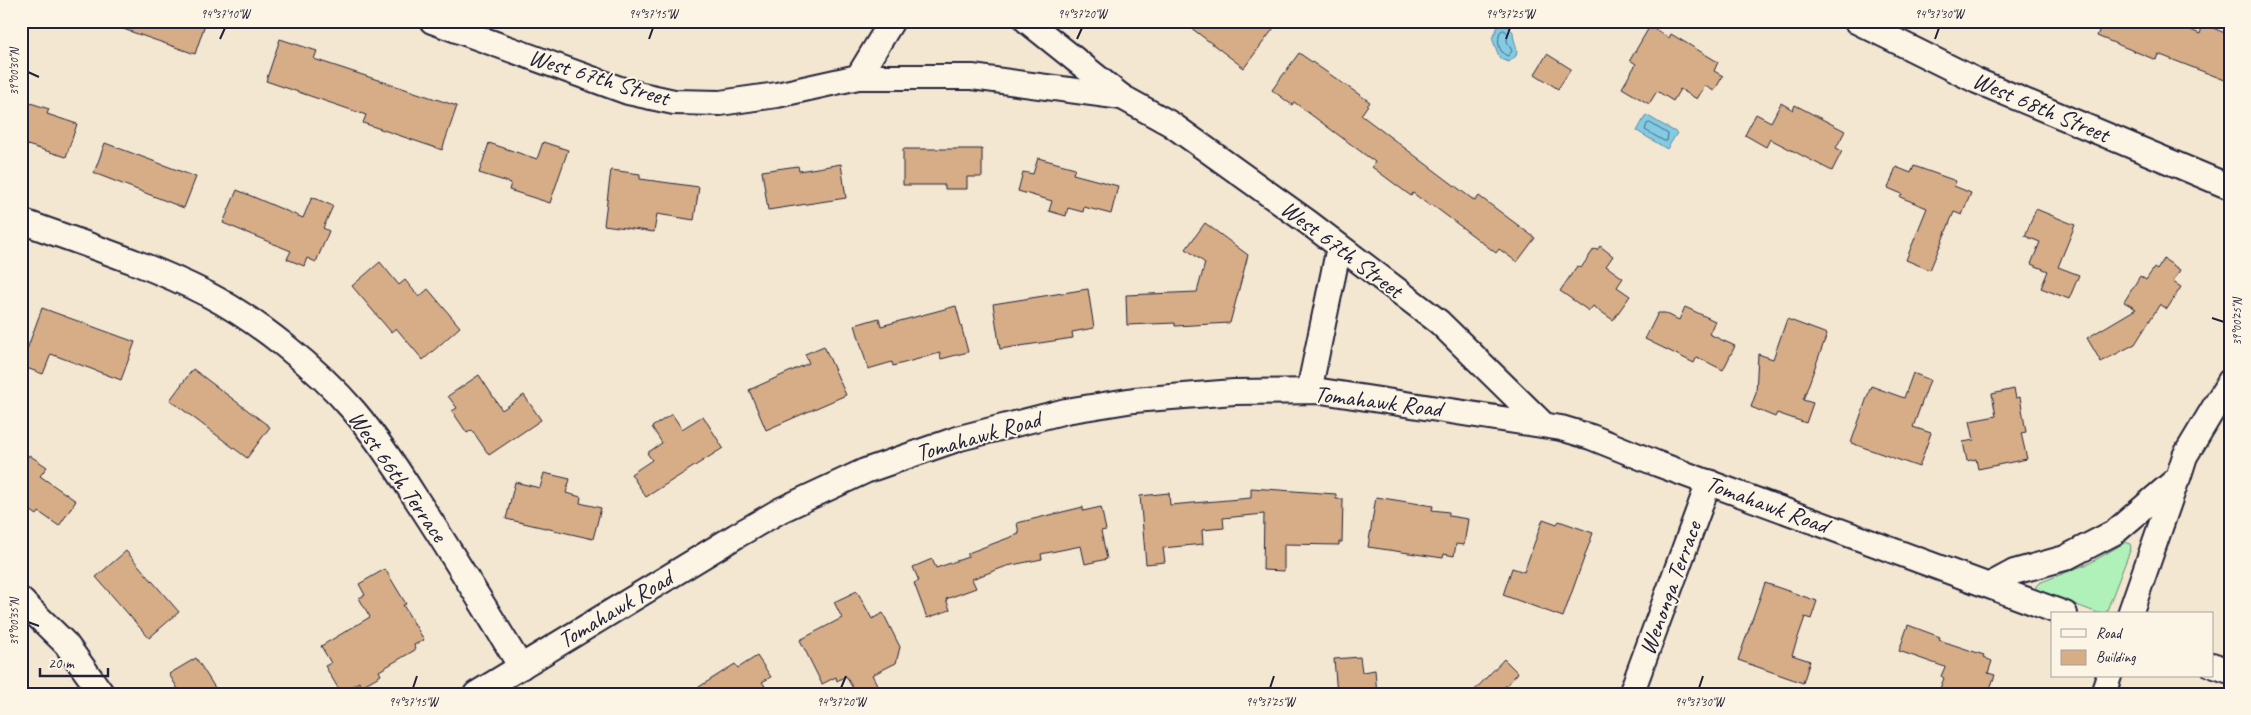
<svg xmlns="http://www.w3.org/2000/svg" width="2251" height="715" font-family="Caveat,sans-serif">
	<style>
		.green { fill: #b0f0b9; stroke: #69897a }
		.water { fill: #82cbe3; stroke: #5c87a0 }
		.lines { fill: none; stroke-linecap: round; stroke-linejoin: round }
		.shore { stroke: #48667e; stroke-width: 1 }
		.building { fill: #d6ad87; stroke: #22223b }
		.minor-casing { stroke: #22223b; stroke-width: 28 }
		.minor { stroke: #fcf5e5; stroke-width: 24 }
		.ticks { fill: none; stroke: #22223b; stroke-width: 2 }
		.labels { text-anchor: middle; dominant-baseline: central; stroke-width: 4; stroke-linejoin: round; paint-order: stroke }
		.street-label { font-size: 24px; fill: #22223b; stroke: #fcf5e5 }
		.neatline { fill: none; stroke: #22223b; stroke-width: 2 }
		.ticks-label { font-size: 12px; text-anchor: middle; fill: #22223b }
	</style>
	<rect width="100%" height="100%" fill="#f4e7d2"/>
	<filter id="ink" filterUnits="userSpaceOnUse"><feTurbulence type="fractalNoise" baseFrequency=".02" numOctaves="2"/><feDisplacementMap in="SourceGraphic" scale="10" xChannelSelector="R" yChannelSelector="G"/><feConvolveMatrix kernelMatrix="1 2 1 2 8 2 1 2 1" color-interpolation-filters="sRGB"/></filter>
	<g filter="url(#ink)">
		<path class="green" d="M2126,542L2130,544L2131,548L2106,613H2098L2036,590V586L2039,583L2090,563Z"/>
		<g class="water">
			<path d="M1501,21L1510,23L1509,27L1513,32C1513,42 1519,48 1516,56L1509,62L1500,59L1492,38Z"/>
			<path d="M1646,115L1677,133L1667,149L1637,131Z"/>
		</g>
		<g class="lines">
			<g class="shore">
				<path d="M1504,30L1508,33L1507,41L1512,51L1508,56C1498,53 1497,40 1500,32Z"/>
				<path d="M1650,123L1668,134L1667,141H1664L1645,130L1647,124Z"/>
			</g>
		</g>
		<g class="building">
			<path d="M110,21H206L195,54L109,24Z"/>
			<path d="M1182,21H1279L1244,68Z"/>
			<path d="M2103,21H2170L2200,34L2203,24L2230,35V82L2158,54L2156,60L2097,36Z"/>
			<path d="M1650,26L1669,38L1671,34L1718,62L1714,71L1723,76L1714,91L1705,86L1697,99L1680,89L1673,101L1657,91L1649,104L1622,88L1636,64L1630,60Z"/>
			<path d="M280,39L317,51L314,59L457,106L442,150L363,123L366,115L266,81Z"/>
			<path d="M1299,53L1370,102L1361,115L1475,201L1479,196L1535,238L1517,262L1499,249L1496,253L1431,204L1430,206L1413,193L1411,196L1372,167L1375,162L1364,154L1294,102L1292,105L1272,90Z"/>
			<path d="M1547,54L1571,69L1558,89L1535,74Z"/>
			<path d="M21,100L49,109L47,114L77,124L66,157L21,143Z"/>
			<path d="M1781,103L1793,110L1795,105L1845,131L1836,148L1842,151L1832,171L1770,139L1766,147L1745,135L1756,114L1771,122Z"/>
			<path d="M543,142L568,150L550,203L509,190L511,183L479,173L489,143L537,159Z"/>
			<path d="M105,143L196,177L184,208L94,173Z"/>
			<path d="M903,149H982V177H967V189H945V185H903Z"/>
			<path d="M1038,158L1075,168L1073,174L1118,186L1111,214L1084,207L1083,212L1068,208L1066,216L1049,211L1052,201L1018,191L1023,172L1033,174Z"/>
			<path d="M841,164L846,198L768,210L762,171L798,166L799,171Z"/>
			<path d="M1914,166L1956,181L1954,186L1971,193L1962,215L1954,212L1930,270L1906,260L1927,208L1900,197L1902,194L1888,188L1896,167L1911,173Z"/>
			<path d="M611,170L640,174V179L699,187L694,220L657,214L654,232L604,225Z"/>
			<path d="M237,190L303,218L312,197L333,206L323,228L329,231L316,262L307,258L304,266L287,259L291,251L223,223Z"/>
			<path d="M2036,209L2075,225L2058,267L2079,275L2069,299L2041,288L2048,271L2031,264L2040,242L2025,236Z"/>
			<path d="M1205,223L1248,255L1230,323L1175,326V323L1127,325L1126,295L1197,292L1205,263L1186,249Z"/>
			<path d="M1600,246L1613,256L1606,266L1623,278L1617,287L1630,296L1613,320L1593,306L1589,311L1560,291L1577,266L1581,268L1594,249L1597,250Z"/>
			<path d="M2164,259L2180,270L2173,282L2181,287L2167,309L2160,304L2135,344L2101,362L2087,338L2136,309L2124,302L2140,276L2146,280L2154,268L2157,270Z"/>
			<path d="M380,262L399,285L405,280L419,297L428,289L460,327L423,360L396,328L391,332L352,286Z"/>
			<path d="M1088,289L1094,328L1072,332L1073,338L1000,349L993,304Z"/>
			<path d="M956,306L968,352L941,359L940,353L893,366L892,362L868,369L855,325L879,318L881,326Z"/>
			<path d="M1685,307L1715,321L1709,334L1735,346L1723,370L1697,357L1694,363L1645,339L1658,313H1665L1679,320Z"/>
			<path d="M42,308L135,342L121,380L51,354L43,374L21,366Z"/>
			<path d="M1787,319L1827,334L1803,400L1813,403L1806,423L1777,413L1775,417L1751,407L1756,393L1758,354L1773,359Z"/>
			<path d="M824,346L846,395L766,430L749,390L809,363L805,354Z"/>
			<path d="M193,369L270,427L247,458L170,400Z"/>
			<path d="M1913,373L1930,380L1913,427L1931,433L1919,467L1851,443L1871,386L1904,398Z"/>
			<path d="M479,375L502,410L524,395L541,420L489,455L472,430L467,433L452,411L457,408L448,396Z"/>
			<path d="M2014,389L2016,398L2020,397L2026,432L2021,433L2027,459L1978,469L1976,459L1967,461L1963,442L1974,440L1970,421L1996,416L1992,394Z"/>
			<path d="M672,414L682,429L703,416L723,448L646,497L631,474L652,460L647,453L662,443L652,427Z"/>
			<path d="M29,455L47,467L40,476L76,501L59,526L39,512L37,515L21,504V463L23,464Z"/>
			<path d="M544,473L570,479L566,493L581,497L580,503L601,508L593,539L506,519L515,482L540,488Z"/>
			<path d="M1251,488L1336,494V499H1343L1342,542H1339V545L1284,544V571L1263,570L1264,514L1223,518L1224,528L1202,530L1203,544L1163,548L1165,562L1146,564L1140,496L1169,493L1170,505L1251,498Z"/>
			<path d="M1376,497L1433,506L1432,510L1449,512V516L1468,519L1464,545L1456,544L1454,556L1444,554L1443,558L1368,547Z"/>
			<path d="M1083,507V511L1101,507L1106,530L1101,531L1107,559L1085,564L1081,546L1041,554L1042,559L1007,566L972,579L976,588L946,599L950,610L927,618L914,583L919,581L913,567L932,559L936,568L968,557V553L1019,534L1017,523Z"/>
			<path d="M1543,519L1557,524L1559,521L1593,533L1563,617L1503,595L1512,568L1524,572Z"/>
			<path d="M126,551L179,612L149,638L96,577Z"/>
			<path d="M385,569L406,604L403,605L424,640L414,645L415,650L379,671L381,675L360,687L359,682L341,693L325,666L331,663L321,646L370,617L359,598L365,595L359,584Z"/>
			<path d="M1765,583L1817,601L1811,619L1805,617L1792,655L1810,661L1803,683L1738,660Z"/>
			<path d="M857,591L872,619L883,613L900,647L896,663L872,675L879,688L867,694H856L846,676L837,681L836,677L822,684L800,640L842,618L834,602Z"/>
			<path d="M1908,625L1940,637L1939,640L1984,655L1983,657L1992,661L1988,673L1995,675L1988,694H1938L1944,678L1941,676L1945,667L1899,651Z"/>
			<path d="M757,656L771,677L762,682L765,686L762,688L765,694H688L735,664L738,668Z"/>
			<path d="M1360,657L1362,672L1375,670L1377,694H1337L1334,659Z"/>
			<path d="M196,658L219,694H181L169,674Z"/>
			<path d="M1504,659L1518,673L1498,694H1471Z"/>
		</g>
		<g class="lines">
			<g class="minor-casing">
				<g id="minor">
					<path d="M432,21L628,92L674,102L720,103L777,95L858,77L892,21"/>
					<path d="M1027,21L1122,97L1171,124L1309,223L1439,322L1543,424"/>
					<path d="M1856,21L1977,81L2230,187"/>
					<path d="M858,77H972L1122,97"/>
					<path d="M21,221C84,244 148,264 207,294C257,320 317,368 354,411C377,438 396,467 415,497C452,553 486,610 521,667"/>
					<path d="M1309,391L1339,247"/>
					<path d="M1990,585L2014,572L2065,558L2115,532L2178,478L2185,456L2230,381"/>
					<path d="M21,600L66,644L102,694"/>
					<path d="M2130,614L2177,479"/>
					<path d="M2212,665L2230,671"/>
					<path d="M476,694L736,536L781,510L865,471L960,438L1066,411L1134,400L1234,392L1321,391L1561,428L1591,437L1658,464L2065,614"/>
					<path d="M1631,694L1709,482"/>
					<path d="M2103,694L2109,676"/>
				</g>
			</g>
			<use href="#minor" class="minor"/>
		</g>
	</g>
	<path class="ticks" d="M220,39L225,28M649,39L653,28M1077,39L1082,28M1506,39L1510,28M1935,39L1939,28M28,72L39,77M2212,318L2224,322M28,622L39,626M413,688L417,676M841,688L846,676M1270,688L1274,676M1699,688L1703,676"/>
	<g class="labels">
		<g class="street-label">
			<text transform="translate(599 77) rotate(17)">West 67th Street</text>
			<text transform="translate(2041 107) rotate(23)">West 68th Street</text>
			<text transform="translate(1342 249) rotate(37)">West 67th Street</text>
			<text transform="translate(1378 401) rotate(7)">Tomahawk Road</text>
			<text transform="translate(978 436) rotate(-16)">Tomahawk Road</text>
			<text transform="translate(398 476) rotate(55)">West 66th Terrace</text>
			<text transform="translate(1767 504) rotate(20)">Tomahawk Road</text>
			<text transform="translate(1670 588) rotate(-70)">Wenonga Terrace</text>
			<text transform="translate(615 609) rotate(-31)">Tomahawk Road</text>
		</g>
	</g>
	<rect width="2251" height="715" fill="none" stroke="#fcf5e5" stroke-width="55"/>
	<rect x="2051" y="612" width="162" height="65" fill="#fcf5e5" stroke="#a5a1a1"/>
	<rect x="2061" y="629" width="25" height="8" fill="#fcf5e5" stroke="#a5a1a1"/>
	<text x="2096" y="638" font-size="15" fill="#22223b">Road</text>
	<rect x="2061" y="650" width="25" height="15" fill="#d6ad87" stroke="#a5a1a1"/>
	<text x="2096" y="662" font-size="15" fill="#22223b">Building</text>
	<path d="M40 668v8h68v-8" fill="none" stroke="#22223b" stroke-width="2.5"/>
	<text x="48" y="668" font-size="15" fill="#22223b" stroke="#fcf5e5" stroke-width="4" paint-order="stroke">20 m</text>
	<rect x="28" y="28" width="2196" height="660" class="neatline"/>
	<g class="ticks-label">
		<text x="225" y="18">94°37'10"W</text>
		<text x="653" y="18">94°37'15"W</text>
		<text x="1082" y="18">94°37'20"W</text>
		<text x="1510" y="18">94°37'25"W</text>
		<text x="1939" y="18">94°37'30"W</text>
		<text transform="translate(14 72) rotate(-90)" y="4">39°00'30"N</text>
		<text transform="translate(2237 322) rotate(-90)" y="4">39°00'25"N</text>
		<text transform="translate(14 622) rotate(-90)" y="4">39°00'35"N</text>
		<text x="413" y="706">94°37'15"W</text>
		<text x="841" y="706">94°37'20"W</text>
		<text x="1270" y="706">94°37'25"W</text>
		<text x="1699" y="706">94°37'30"W</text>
	</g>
</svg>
